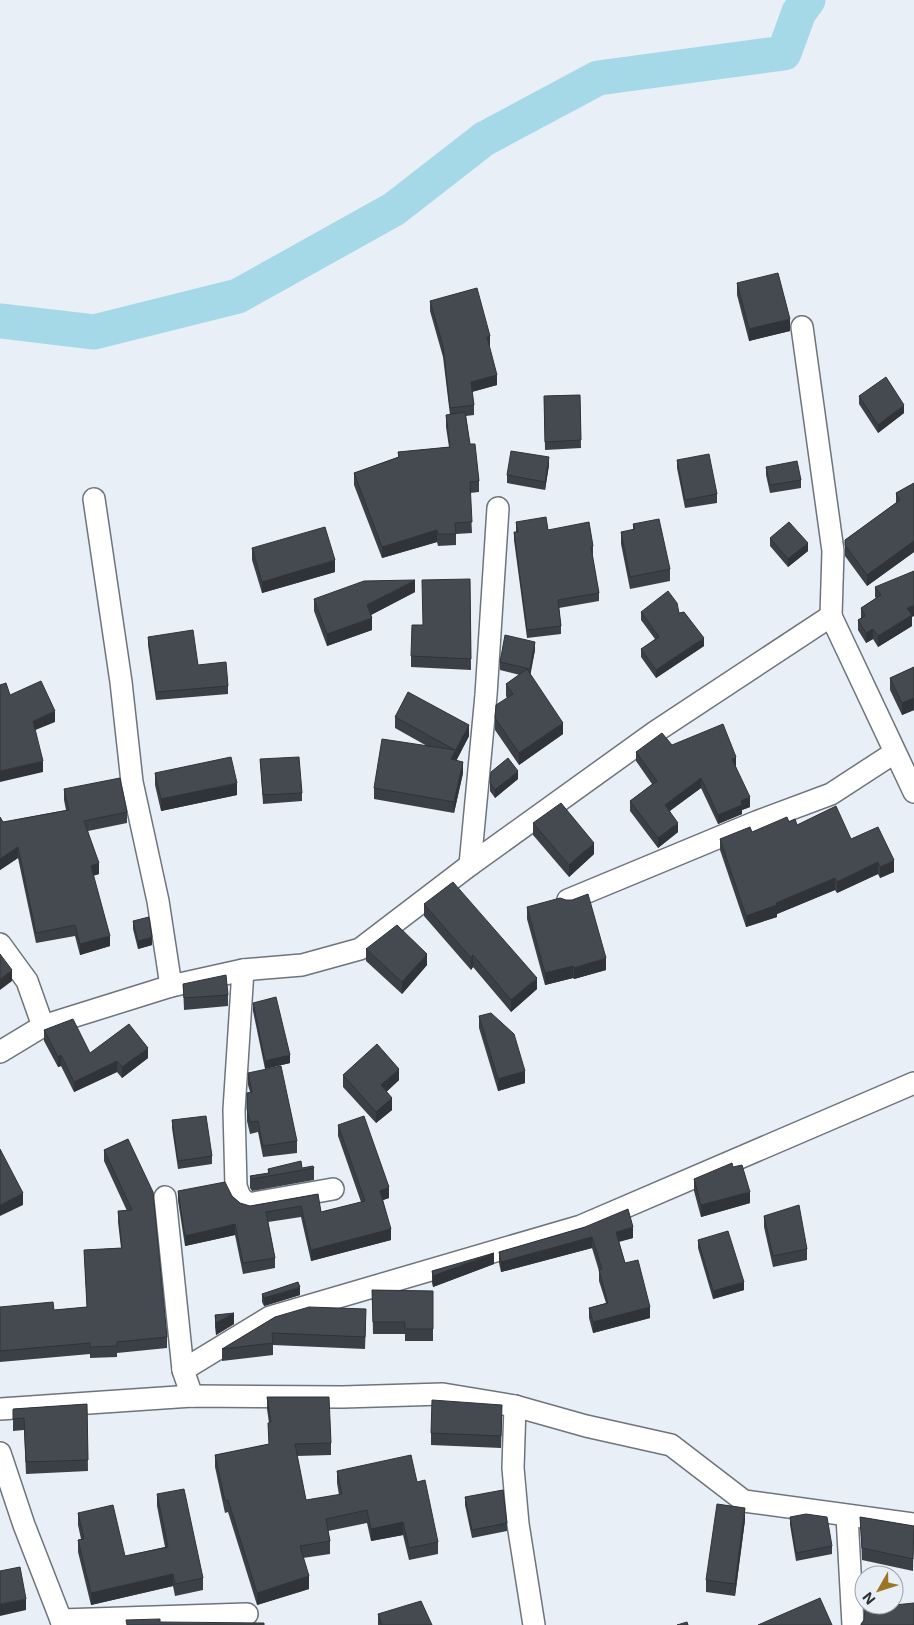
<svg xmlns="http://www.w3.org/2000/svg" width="914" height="1625" font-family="Inter,sans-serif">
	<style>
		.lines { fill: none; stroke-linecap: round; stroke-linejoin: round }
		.river { stroke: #a6d9e8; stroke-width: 35 }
		.street-casing { stroke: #6e747b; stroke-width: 24 }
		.street { stroke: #fff; stroke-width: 21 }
		.wall { fill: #3a4045 }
		.shaded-wall { fill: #303438 }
		.building { fill: #444a50; stroke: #303438 }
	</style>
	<rect width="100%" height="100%" fill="#e8eff7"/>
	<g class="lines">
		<path class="river" d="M0,321L94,332L238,296L394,209L484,139L598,78L784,53L799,12L808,0"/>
		<g class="street-casing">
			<g id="street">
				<path d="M802,327L833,551L831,616"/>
				<path d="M94,499L121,682L132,782L158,901L171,986"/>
				<path d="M470,865L486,695L498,508"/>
				<path d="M568,900L756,822L831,794L894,753"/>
				<path d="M0,944L27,981L43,1026"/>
				<path d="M243,970L234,1110L236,1186L240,1197L248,1204L333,1189"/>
				<path d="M0,1052L43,1026L171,986L243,970L302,965L360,949L470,865L655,732L831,616L914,792"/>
				<path d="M165,1197L183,1370"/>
				<path d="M192,1396L183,1370L270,1317L581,1226L914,1083"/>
				<path d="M515,1406L513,1468L518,1524L534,1625"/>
				<path d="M0,1409L192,1396L343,1397L443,1394L515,1406L586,1426L671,1445L744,1501L914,1524"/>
				<path d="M0,1453L24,1525L63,1625"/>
				<path d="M847,1516L853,1625"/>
				<path d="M61,1620L247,1614"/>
			</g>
		</g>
		<use href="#street" class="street"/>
	</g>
	<g class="wall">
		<path d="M737,283L790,331L749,341L737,295Z"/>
		<path d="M430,301L490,346L489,347L497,385L472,392L474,405V415L466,416L470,444L479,481V492L470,493L472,533L456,534V545L438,546L437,542L382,558L354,485V473L398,457V452L449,447L446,427V415H450L443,357L430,311Z"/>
		<path d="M580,395L581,448L545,450L544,396Z"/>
		<path d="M859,396L904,413L878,433L859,404Z"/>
		<path d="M677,460L717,494V503L685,508L677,468Z"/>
		<path d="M549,465L545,490L507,483V475Z"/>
		<path d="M766,467L801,480V488L770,493L766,475Z"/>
		<path d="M914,483V552L867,586L845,556V540L896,503V493Z"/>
		<path d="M516,522L548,530L593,546V554L592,555L599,593V601L559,608L561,626V634L527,638L514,540V532H516Z"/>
		<path d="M633,524L670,569V581L630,589L621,544V532L633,530Z"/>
		<path d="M770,538L808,551L788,567L770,546Z"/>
		<path d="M252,548L335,572L262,593L252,560Z"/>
		<path d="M470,579L471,670L411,667V656L423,625Z"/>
		<path d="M875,587L912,617V626L878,647L873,639L866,643L858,630V620L861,618V608L876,598L875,597Z"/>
		<path d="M415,592L371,615L372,630L327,646L314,611V599Z"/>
		<path d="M641,612L704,646L656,678L641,657V649L655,639L641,620Z"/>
		<path d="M148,637L198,665L228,686V694L156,700L148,645Z"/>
		<path d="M535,650L530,674L563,734L519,765L495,730V718L507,698L506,696V684L520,675L500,670V662Z"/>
		<path d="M914,667V710L902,715L890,690V678Z"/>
		<path d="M395,717L469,736L456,761L463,773L454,813L374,799V788L427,746L395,728Z"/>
		<path d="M672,745L736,766V767L750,807L742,810V814L718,824L701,788L670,811L678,832L658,848L630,811V801L652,784L636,761V752Z"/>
		<path d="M260,759L302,793V801L263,804Z"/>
		<path d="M155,773L237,795L161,811L155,785Z"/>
		<path d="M518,779L495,798L490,791V783Z"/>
		<path d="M64,789L127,812V823L88,831L99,874L93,876L110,946L80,955L75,936L36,943L18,858L0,870V817L3,822L66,810L64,800Z"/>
		<path d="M789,822L797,825L851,839L894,872L880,878L878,874L837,893L835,890L777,914V917L746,927L720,850V839L752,832Z"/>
		<path d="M533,823L594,854L569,877L533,835Z"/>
		<path d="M424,904L537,989L511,1012L473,967L471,970L424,916Z"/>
		<path d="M527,907L606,970L574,979L573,978L545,985L527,919Z"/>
		<path d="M133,921L152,945L138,949L133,929Z"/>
		<path d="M366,949L427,965L402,994L366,961Z"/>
		<path d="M183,984L228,995V1006L184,1010Z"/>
		<path d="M253,1003L290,1063L265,1069L253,1011Z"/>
		<path d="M479,1016L525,1083L498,1091L479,1028Z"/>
		<path d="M44,1030L90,1053L148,1058L122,1078L117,1072L74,1092L61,1066L58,1067L44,1041Z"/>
		<path d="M248,1073L297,1141V1153L263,1157L258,1132L250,1134L247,1121V1093L250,1092L248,1085Z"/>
		<path d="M343,1075L399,1080L386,1092L392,1110L376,1123L343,1087Z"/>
		<path d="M172,1120L212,1156V1164L178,1169L172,1128Z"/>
		<path d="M338,1125L389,1198L383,1200L391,1240L311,1261L301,1217L268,1222L275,1258V1268L243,1274L235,1235L185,1246L178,1201V1191L232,1196L240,1203L250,1206L318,1194L321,1212L361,1202L338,1136Z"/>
		<path d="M128,1139L167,1337V1348L117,1353V1357L90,1358V1354L0,1362V1307L54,1310L87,1307L84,1250L121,1248L118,1222V1211H127L104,1161V1150Z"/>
		<path d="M733,1167L750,1203L701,1217L694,1191V1179Z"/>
		<path d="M302,1168H314V1180L252,1191L250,1188V1176L268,1173V1169Z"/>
		<path d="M764,1216L807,1249V1260L773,1267L764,1227Z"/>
		<path d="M585,1227L633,1238L619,1242L625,1263L650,1318L593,1333L589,1318V1308L606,1303L599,1281V1271L592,1248L501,1272L499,1263V1252Z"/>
		<path d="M698,1240L744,1290L713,1299L698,1248Z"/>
		<path d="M494,1264L433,1287L432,1283V1271Z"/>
		<path d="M372,1290L433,1291V1341H405V1334H373Z"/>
		<path d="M262,1294L300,1295L264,1306L262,1302Z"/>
		<path d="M215,1315L234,1324L216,1335L215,1327Z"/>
		<path d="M275,1317L366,1321L365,1349L273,1345V1355L222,1361V1349Z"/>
		<path d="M267,1397L331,1443V1455L297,1456L306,1500L339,1495L337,1483V1471L417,1482L438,1542V1554L409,1560L403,1535L371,1541L367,1523L328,1531L330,1541V1554L303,1558L309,1589L257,1605L228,1512L225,1513L215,1467V1455L269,1444L268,1423H269L267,1409Z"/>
		<path d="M87,1404L88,1471L26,1474L24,1430L13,1431V1409Z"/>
		<path d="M502,1417L501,1448L431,1445V1433Z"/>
		<path d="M157,1494L203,1578V1590L175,1596L173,1586L91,1605L78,1552V1540L81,1539L78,1525V1513L125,1556L165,1547L157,1506Z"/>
		<path d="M465,1497L507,1523V1531L472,1538L465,1505Z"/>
		<path d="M790,1517L832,1546V1554L796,1561L790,1525Z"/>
		<path d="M860,1517L914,1526L913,1571L862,1560Z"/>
		<path d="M745,1520L735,1596L706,1592V1580Z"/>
		<path d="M378,1614L432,1625H378Z"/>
	</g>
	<g class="shaded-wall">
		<path d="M790,319V331L749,341V329Z"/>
		<path d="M490,336V346L487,347V337Z"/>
		<path d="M497,375V385L471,392V382Z"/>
		<path d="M904,405V413L878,433V425Z"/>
		<path d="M549,457V465L545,490V482Z"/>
		<path d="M437,530V542L382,558V547Z"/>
		<path d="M914,536V552L867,586V575Z"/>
		<path d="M808,543V551L788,567V559Z"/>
		<path d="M335,560V572L262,593V582Z"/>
		<path d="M415,580V592L367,617V605Z"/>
		<path d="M914,605V616L912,617V626L878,647V636L907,608Z"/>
		<path d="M372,618V630L327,646V634Z"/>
		<path d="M873,629V639L866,643V633Z"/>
		<path d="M704,638V646L656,678V670Z"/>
		<path d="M535,642V650L530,677V669Z"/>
		<path d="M914,698V710L902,715V703Z"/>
		<path d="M55,711V722L33,731V721Z"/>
		<path d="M563,723V734L519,765V753Z"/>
		<path d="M469,725V736L451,771V759Z"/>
		<path d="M736,757V766L732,768V759Z"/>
		<path d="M43,761V772L0,782V771Z"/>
		<path d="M463,762V773L454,813V802Z"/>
		<path d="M518,771V779L495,798V790Z"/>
		<path d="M701,778V788L665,814V805Z"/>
		<path d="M237,783V795L161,811V799Z"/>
		<path d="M750,797V807L742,810V814L718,824V815L741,801Z"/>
		<path d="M678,823V832L658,848V838Z"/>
		<path d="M594,843V854L569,877V865Z"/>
		<path d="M18,847V858L0,870V859Z"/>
		<path d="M894,860V872L880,878V867Z"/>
		<path d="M878,862V874L837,893V882Z"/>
		<path d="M99,863V874L91,876V866Z"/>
		<path d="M835,878V890L777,914V917L746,927V916Z"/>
		<path d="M110,936V946L80,955V944Z"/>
		<path d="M152,937V945L138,949V941Z"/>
		<path d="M427,954V965L402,994V982Z"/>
		<path d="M473,955V967L471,970V958Z"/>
		<path d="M606,958V970L574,979V968Z"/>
		<path d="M573,966V978L545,985V973Z"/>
		<path d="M12,970V981L0,990V979Z"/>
		<path d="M537,978V989L511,1012V1000Z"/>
		<path d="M148,1048V1058L122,1078V1067Z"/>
		<path d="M61,1055V1066L58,1067V1057Z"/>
		<path d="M290,1055V1063L265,1069V1061Z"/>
		<path d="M117,1061V1072L74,1092V1082Z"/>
		<path d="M399,1069V1080L381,1097V1085Z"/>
		<path d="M525,1071V1083L498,1091V1079Z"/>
		<path d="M392,1098V1110L376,1123V1112Z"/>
		<path d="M389,1187V1198L380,1201V1191Z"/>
		<path d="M750,1192V1203L701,1217V1205Z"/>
		<path d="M23,1193V1205L0,1216V1205Z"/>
		<path d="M235,1224V1235L185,1246V1236Z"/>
		<path d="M633,1227V1238L616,1242V1232Z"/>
		<path d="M391,1229V1240L311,1261V1250Z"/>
		<path d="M592,1237V1248L501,1272V1262Z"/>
		<path d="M494,1253V1264L433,1287V1276Z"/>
		<path d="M744,1282V1290L713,1299V1291Z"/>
		<path d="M300,1287V1295L264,1306V1298Z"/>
		<path d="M650,1307V1318L593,1333V1322Z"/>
		<path d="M234,1313V1324L216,1335V1323Z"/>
		<path d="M745,1508V1520L735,1596V1584Z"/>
		<path d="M403,1522V1535L371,1541V1529Z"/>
		<path d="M173,1574V1586L91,1605V1593Z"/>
		<path d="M309,1576V1589L257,1605V1593Z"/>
		<path d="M26,1599V1610L0,1616V1604Z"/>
	</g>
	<g class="building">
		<path d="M778,273L790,319L749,329L737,283Z"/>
		<path d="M477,288L490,336L487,337L497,375L471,382L474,405L450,408L443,346L430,301Z"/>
		<path d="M886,377L904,405L878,425L859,396Z"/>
		<path d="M580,395L581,440L545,442L544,396Z"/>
		<path d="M465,412L470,444H475L479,481L470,482L472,522L455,523L456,534H438L437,530L382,547L354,473L399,457L398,452L450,447L446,415Z"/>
		<path d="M511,451L549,457L545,482L507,475Z"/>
		<path d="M709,454L717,494L685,500L677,460Z"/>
		<path d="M797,461L801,480L770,485L766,467Z"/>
		<path d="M914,483V541L867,575L845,545V540L900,500L896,493Z"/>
		<path d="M546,517L548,530L589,522L593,546L591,547L599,593L558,600L561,626L527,630L514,532H518L516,522Z"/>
		<path d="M659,519L670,569L630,577L621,532L635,529L633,524Z"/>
		<path d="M789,522L808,543L788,559L770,538Z"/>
		<path d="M325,527L335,560L262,582L252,548Z"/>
		<path d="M914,571V605L907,608L912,615L878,636L873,629L866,633L858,620L865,616L861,608L881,595L875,587Z"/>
		<path d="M470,579L471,659L411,656L412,625H423L422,580Z"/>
		<path d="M415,580L367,605L372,618L327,634L314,599L364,581Z"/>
		<path d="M668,591L677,603L679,613L684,612L704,638L656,670L641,649L659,637L641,612Z"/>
		<path d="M193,630L198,665L226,662L228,686L156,692L148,637Z"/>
		<path d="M505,635L535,642L530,669L500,662Z"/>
		<path d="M914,667V698L902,703L890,678Z"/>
		<path d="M527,669L563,723L519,753L495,718L496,705L513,694L506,684Z"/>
		<path d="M41,681L55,711L33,721L43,761L0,771V685L6,683L10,695Z"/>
		<path d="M408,692L469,725L451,759L463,762L454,802L374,788L382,739L455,750L395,717Z"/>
		<path d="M723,724L736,757L732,759L750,797L741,801L742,805L718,815L701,778L665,805L678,823L658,838L630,801L657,781L636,752L662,733L672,745Z"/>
		<path d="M231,757L237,783L161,799L155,773Z"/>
		<path d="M299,757L302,793L263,795L260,759Z"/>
		<path d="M508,758L518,771L495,790L490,783L491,772Z"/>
		<path d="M120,778L127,812L84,821L99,863L91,866L110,936L80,944L75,925L36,933L18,847L0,859V817L3,822L69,810L64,789Z"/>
		<path d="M561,803L594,843L569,865L533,823Z"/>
		<path d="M836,806L851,839L878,827L894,860L880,867L878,862L837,882L835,878L776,903L777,905L746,916L720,839L750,827L752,832L787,817L789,822L795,819L797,825Z"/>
		<path d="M453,882L537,978L511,1000L473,955L471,958L424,904Z"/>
		<path d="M588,894L606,958L574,968L573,966L545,973L527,907L560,898L566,900H572Z"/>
		<path d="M149,917L152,937L138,941L133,921Z"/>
		<path d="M397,925L427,954L402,982L366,949Z"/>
		<path d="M0,954L12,970L0,979Z"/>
		<path d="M226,975L228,995L184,998L183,984Z"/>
		<path d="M276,997L290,1055L265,1061L253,1003Z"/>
		<path d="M491,1013L514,1034L525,1071L498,1079L479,1016Z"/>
		<path d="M73,1019L90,1053L129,1024L148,1048L122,1067L117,1061L74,1082L61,1055L58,1057L44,1030Z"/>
		<path d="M377,1044L399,1069L381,1085L392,1098L376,1112L343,1075Z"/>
		<path d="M281,1066L297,1141L263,1146L258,1121L250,1122L247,1109V1093L252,1092L248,1073Z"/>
		<path d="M206,1116L212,1156L178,1161L172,1120Z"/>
		<path d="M364,1116L389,1187L380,1191L391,1229L311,1250L301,1206L266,1212L275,1258L243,1263L235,1224L185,1236L178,1191L225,1182L232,1196L240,1203L250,1206L318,1194L321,1212L365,1201L338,1125Z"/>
		<path d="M128,1139L153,1192L167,1337L117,1342V1346L90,1347V1343L0,1351V1307L53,1302L54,1310L87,1307L84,1250L122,1248L118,1211L132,1210L104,1150Z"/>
		<path d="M0,1149L23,1193L0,1205Z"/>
		<path d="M301,1161L302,1168L313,1166L314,1168L252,1179L250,1176L269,1173L268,1169Z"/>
		<path d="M732,1163L733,1167L742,1165L750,1192L701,1205L694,1179Z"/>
		<path d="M799,1205L807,1249L773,1256L764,1216Z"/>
		<path d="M628,1209L633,1227L616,1232L625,1263L638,1260L650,1307L593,1322L589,1308L608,1303L599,1270L602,1269L592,1237L501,1262L499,1252L585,1227Z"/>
		<path d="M728,1231L744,1282L713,1291L698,1240Z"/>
		<path d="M494,1253L433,1276L432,1271Z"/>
		<path d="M298,1282L300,1287L264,1298L262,1294Z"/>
		<path d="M372,1290L433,1291V1329H405V1322H373Z"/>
		<path d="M309,1307L366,1309L365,1337L272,1333L273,1343L222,1349L275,1317Z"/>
		<path d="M234,1313L216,1323L215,1315Z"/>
		<path d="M267,1397H329L331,1443L295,1444L306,1500L342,1494L337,1471L411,1455L417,1482L425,1480L438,1542L409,1548L403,1522L371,1529L367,1510L326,1519L330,1541L300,1546L309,1576L257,1593L228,1500L225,1501L215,1455L269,1444L268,1423L271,1422Z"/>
		<path d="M432,1400L502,1405L501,1436L431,1433Z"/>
		<path d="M87,1404L88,1460L26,1462L24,1418L13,1419V1409Z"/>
		<path d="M184,1489L203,1578L175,1584L173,1574L91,1593L78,1540L84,1539L78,1513L113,1505L125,1556L168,1547L157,1494Z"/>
		<path d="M503,1490L507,1523L472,1530L465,1497Z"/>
		<path d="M717,1504L745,1508L735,1584L706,1580Z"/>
		<path d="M806,1514L827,1517L832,1546L796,1553L790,1517Z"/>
		<path d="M860,1517L914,1526L913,1559L862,1548Z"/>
		<path d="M20,1567L26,1599L0,1604V1571Z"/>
		<path d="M820,1598L832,1625H758Z"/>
		<path d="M421,1601L432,1625H382L378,1614Z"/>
		<path d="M914,1603V1625H861V1624L864,1620L865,1608Z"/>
		<path d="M160,1619V1622L264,1623V1625H127L126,1620Z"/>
		<path d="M687,1622L688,1625H677Z"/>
	</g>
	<g transform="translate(879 1590) rotate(231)"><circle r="24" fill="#e8eff7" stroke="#9da2a8"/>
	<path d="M0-4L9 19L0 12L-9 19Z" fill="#9c7622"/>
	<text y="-8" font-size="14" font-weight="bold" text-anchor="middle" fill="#2c2f32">N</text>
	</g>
</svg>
